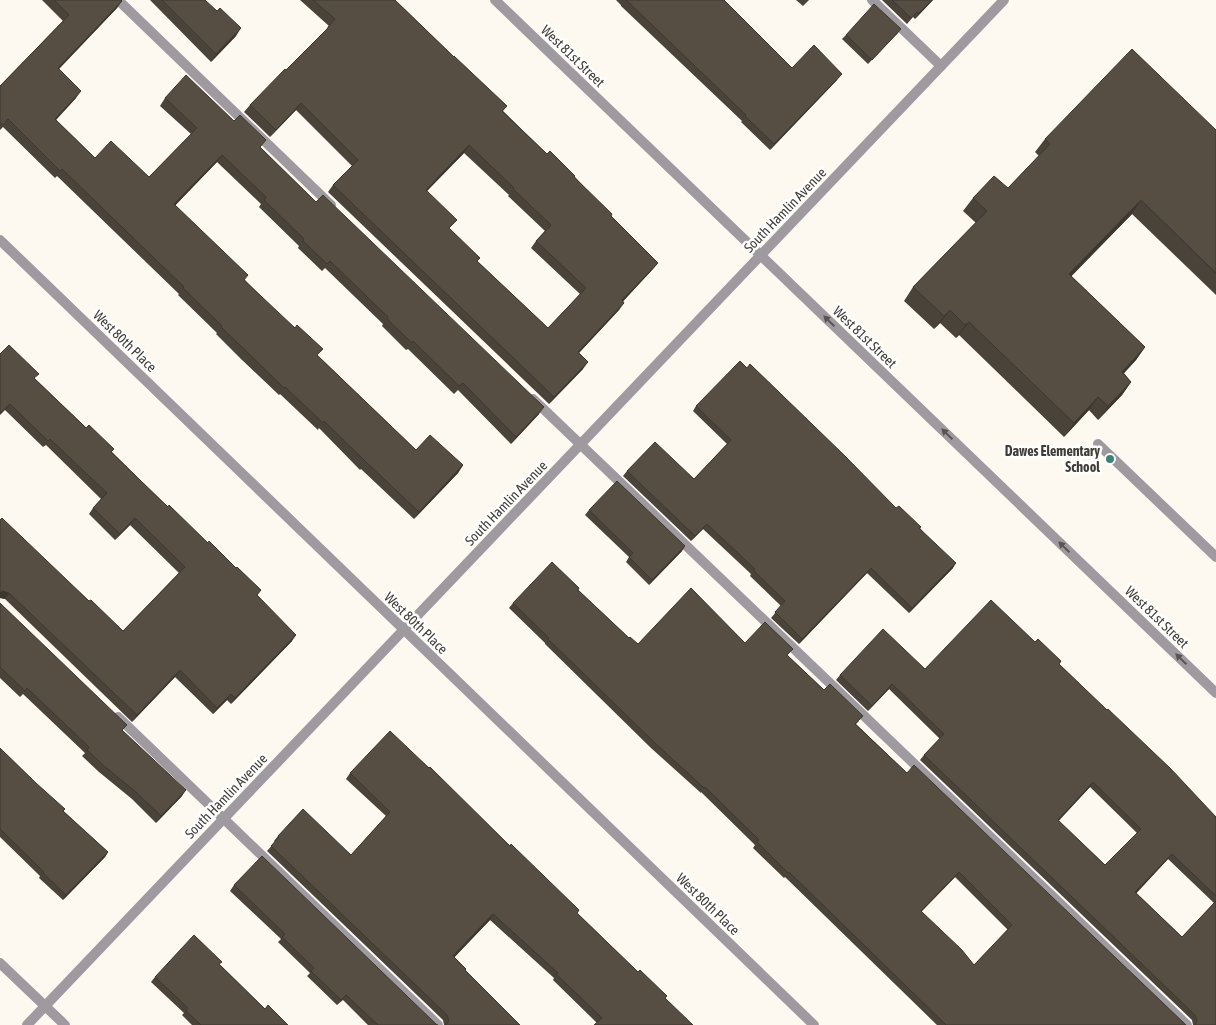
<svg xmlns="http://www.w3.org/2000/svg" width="1216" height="1025" font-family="'Asap Condensed',sans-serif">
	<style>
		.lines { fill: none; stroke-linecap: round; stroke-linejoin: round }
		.lane { stroke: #9f9a9f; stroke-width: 10 }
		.street { stroke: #9f9a9f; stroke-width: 10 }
		.wall { fill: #4a433a; fill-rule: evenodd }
		.shaded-wall { fill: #3c372f }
		.building { fill: #564e43; stroke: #3c372f; fill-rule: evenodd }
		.oneway { fill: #585451 }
		.poi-dot { fill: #3d8277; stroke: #fff; stroke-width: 2 }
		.labels { text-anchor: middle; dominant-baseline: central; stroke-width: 5; stroke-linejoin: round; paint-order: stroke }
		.street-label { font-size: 14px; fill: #403c37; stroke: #fff }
		.poi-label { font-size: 14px; font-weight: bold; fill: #403c37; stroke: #fff; text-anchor: end }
	</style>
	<rect width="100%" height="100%" fill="#fef9f0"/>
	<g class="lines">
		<g class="lane">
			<path d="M118,0L331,205"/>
			<path d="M872,0L941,66"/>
			<path d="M533,399L1187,1025"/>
			<path d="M1098,444L1216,557"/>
			<path d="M118,717L438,1025"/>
		</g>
		<g class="street">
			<path d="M495,0L1216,693"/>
			<path d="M0,240L814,1025"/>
			<path d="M0,963L65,1025"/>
			<path d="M27,1025L1004,0"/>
		</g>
	</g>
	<g class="wall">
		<path d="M42,0H121L117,8L59,69L76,98L56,120L95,158L149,177L191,134L160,106L165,98L260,148L316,202L539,414L511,444L458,390L454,394L408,349L406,350L382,326L383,324L325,268L322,271L298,248L299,246L259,207L261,204L217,162L175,205L245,280L318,356L416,450L463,465L458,473L414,519L361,469L360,470L319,428L318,430L280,394L279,395L240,358L216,334L217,333L178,295L179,294L57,176L55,178L3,127L0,130V86L63,21Z"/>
		<path d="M150,0H205L236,36L211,62Z"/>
		<path d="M300,0H395L454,57L507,106L503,111L547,154L575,177L611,216L658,263L652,270L623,301L619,310L579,353L583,369L549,404L328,192L333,185L352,166L296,110L270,137L244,112L250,105L286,70L323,33L329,26ZM464,153L509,195L508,196L545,231L536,241L531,248L580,294L548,328L478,262L450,229L427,191Z"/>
		<path d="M616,0H724L792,68L837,80L770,150L741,122L742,121L621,6V5Z"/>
		<path d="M796,0H809L803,6Z"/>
		<path d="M882,0H933L915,19L913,17L907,24Z"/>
		<path d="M901,29L897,34L868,64L842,39L846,35Z"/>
		<path d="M1216,130V295L1132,214L1071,276L1145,347L1136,360L1124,373L1131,382L1122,395L1098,420L1089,410L1064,437L959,335L956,338L940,323L934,329L904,301L913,287L976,223L963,211L973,198L1008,188L1039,156L1035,152L1045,139Z"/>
		<path d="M9,345L35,379L112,452L257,596L292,641L231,704L227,700L213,714L175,677L132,722L5,599L0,598V520L89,601L123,631L179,573L130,525L115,540L89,514L93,508L101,499L46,445L43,447L5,410Z"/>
		<path d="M696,406L896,508L920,528L953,568L909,613L867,573L799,644L771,618L781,606L750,576L751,574L703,529L691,541L623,476L627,471L694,479L727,444L693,411Z"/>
		<path d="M589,510L682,551L649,585L626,562L629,557L585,515Z"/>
		<path d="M578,590L629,638L638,644L745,643L788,656L824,690L859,721L856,724L907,773L1186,1025H937L785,877L784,878L753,848L755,845L701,792V793L651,748L545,644V643L509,608L513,603ZM955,877L1008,930L974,965L921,912Z"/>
		<path d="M0,603L123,731L182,796L156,823L132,799L99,772L82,756L85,753L23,694L20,697L0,678Z"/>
		<path d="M1035,642L1061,661L1059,664L1216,817V1025H1193L1192,1020L920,760L924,755L940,739L889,689L868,711L836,680L840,675L925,669ZM1090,787L1137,833L1105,865L1058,821ZM1168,859L1214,903L1182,937L1136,893Z"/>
		<path d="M0,748L63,811L108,852L105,857L63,900L39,878L40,876L0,837Z"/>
		<path d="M350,773L510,846L579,910L577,913L638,972L667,996L597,1023L553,980L554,978L490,920L454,957L465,970L520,1025H444L443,1020L267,851L275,842L274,841L278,836L351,855L386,816L346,779Z"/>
		<path d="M234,885L438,1025H368L343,1000L337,1005L307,976L310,973L278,942L281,939L230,891Z"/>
		<path d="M220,965L265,1009L288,1025H192L182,1015L184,1013L151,982L155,977Z"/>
	</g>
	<g class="shaded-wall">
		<path d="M932,0H933L915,19L919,13Z"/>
		<path d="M122,1L117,8L53,75L58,68Z"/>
		<path d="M241,28L236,36L211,62L216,54Z"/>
		<path d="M842,74L837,80L770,150L774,144Z"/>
		<path d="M81,91L76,98L50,126L55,119Z"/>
		<path d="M301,103L296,110L270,137L276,130Z"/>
		<path d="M469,145L464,153L421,197L426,190Z"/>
		<path d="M222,155L217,162L169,212L174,204Z"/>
		<path d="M1141,200L1132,214L1060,288L1069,274Z"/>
		<path d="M658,263L652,270L617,308L622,300Z"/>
		<path d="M624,303L619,310L573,359L578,352Z"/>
		<path d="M950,310L940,323L934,329L944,316Z"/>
		<path d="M969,322L959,335L956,338L965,325Z"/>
		<path d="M1145,347L1136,360L1113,385L1122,372Z"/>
		<path d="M588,362L583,369L549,404L554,397Z"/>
		<path d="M1131,382L1122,395L1098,420L1108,406Z"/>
		<path d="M1098,397L1089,410L1064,437L1074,423Z"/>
		<path d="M10,404L5,410L0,415V413Z"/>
		<path d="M544,407L539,414L511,444L516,437Z"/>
		<path d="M463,465L458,473L414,519L419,512Z"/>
		<path d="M135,518L130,525L115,540L120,534Z"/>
		<path d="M707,524L703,529L691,541L695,536Z"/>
		<path d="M685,546L682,551L649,585L652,580Z"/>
		<path d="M956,563L953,568L909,613L912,608Z"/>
		<path d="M871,568L867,573L799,644L802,639Z"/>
		<path d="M3,591L9,593L5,599L0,598V593Z"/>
		<path d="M296,635L292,641L231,704L235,698Z"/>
		<path d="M180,670L175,677L132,722L137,715Z"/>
		<path d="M892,684L889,689L868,711L872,706Z"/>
		<path d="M231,694L227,700L213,714L217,708Z"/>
		<path d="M1093,782L1090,787L1054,826L1058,820Z"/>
		<path d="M186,790L182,796L156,823L161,816Z"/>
		<path d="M108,852L105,857L63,900L66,895Z"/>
		<path d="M1172,854L1168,859L1132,898L1135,892Z"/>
		<path d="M959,872L955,877L917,916L921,911Z"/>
		<path d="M493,914L490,920L450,962L453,956Z"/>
	</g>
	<g class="building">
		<path d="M54,0H121L122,1L58,68L81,91L55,119L95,158L111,141L149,177L197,128L165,98L186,75L234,121L240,115L266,140L260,147L316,202L323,195L544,407L516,437L463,383L459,386L413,341L412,343L387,319L388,317L330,261L327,264L303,241L304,239L264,200L266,197L222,155L174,204L248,275L244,280L295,328L297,325L323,349L317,355L416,450L430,435L463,465L419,512L366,462L324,421L323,423L285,387L284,388L245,350L221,327L222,326L183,288L184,287L62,169L60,171L8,119L3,125L0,123V86L69,15Z"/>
		<path d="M162,0H205L217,11L220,8L241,28L216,54Z"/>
		<path d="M313,0H395L454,57V56L507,106L502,111L547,154L550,151L575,176L574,177L612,214L611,216L658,263L622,300L624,303L578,352L588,362L554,397L333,185L358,160L301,103L276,130L250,105L285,69L286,70L328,28V27L335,19ZM469,145L514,188L513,189L551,225L536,241L586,288L548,328L477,261L480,258L449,228L457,220L426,190Z"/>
		<path d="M626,0H724L792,68L814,45L842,74L774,144L745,116L746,115Z"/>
		<path d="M892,0H932L919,13L917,12L911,18Z"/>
		<path d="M874,4L901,29L872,60L846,35Z"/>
		<path d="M1132,49L1216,130V273L1141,200L1069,274L1145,347L1122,372L1131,382L1108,406L1098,397L1074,423L969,322L965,325L950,310L944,316L913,287L987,211L973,198L994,176L1008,188L1050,144L1045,139Z"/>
		<path d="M9,345L39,374L34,378L86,428L89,425L114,449L111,452L168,507L169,505L208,543L209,541L236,568L237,567L261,590L257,595L296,635L235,698L231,694L217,708L180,670L137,715L9,593L3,591L0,593V520L2,518L89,601L91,600L123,631L185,567L135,518L120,534L93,508L107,493L50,439L48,441L10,404L0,413V354Z"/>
		<path d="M740,361L747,368L750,364L845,456L896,508L899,506L921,527L919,528L956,563L912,608L871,568L802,639L775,612L785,601L753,570L755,569L707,524L695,536L627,471L655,442L694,479L731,440L696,406Z"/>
		<path d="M617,481L685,546L652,580L629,557L633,553L589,510Z"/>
		<path d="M552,562L579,588L578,590L629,638L630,637L638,644L691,588L745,643L765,622L793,649L787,655L824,690L830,684L863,716L855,724L907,773L914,765L1186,1025H946L789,872L788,873L757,842L759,840L705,787L704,788L655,743L548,639L549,638L513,603ZM959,872L1012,925L974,965L962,950L921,911Z"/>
		<path d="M991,600L1035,642L1038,639L1061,661L1059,664L1107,710L1108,709L1171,769L1216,817V896L1172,854L1135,892L1182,937L1216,901V1025H1195L1197,1021L1195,1015L924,755L944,734L892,684L872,706L840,675L883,629L925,669ZM1093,782L1141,829L1105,865L1058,820Z"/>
		<path d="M0,603L127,725L122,730L186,790L161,816L137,793L103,765L87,750L89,747L27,688L25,691L0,667Z"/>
		<path d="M390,731L429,768L430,767L510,846L511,844L579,910L577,913L638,972L640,970L667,996L665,998L693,1025H594L602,1018L556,974L558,973L493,914L453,956L466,969L465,970L520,1025H445H446L449,1021L447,1015L271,846L279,837L278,836L303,809L351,855L390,812L350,773Z"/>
		<path d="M0,748L36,783L65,809L63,811L108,852L66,895L43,873L44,872L0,829Z"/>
		<path d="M262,856L437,1025H438H378L346,995L341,1000L311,971L314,968L282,937L285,934L234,885Z"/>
		<path d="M194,935L222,962L219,964L265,1009L268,1005L288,1025H201L186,1011L188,1008L155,977Z"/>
	</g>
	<defs><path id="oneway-solid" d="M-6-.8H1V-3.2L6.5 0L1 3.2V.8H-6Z" transform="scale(1.25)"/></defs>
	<g class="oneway">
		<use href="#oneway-solid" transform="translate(829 321) rotate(-136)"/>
		<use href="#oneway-solid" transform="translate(947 434) rotate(-136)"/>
		<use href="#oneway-solid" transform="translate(1064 547) rotate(-136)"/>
		<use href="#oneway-solid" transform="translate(1181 659) rotate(-136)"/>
	</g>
	<circle class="poi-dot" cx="1110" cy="459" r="5"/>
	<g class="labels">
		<g class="street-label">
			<text transform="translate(573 56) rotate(44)">West 81st Street</text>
			<text transform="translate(785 210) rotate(-46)">South Hamlin Avenue</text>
			<text transform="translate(865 337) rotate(44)">West 81st Street</text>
			<text transform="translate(125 341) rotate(44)">West 80th Place</text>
			<text transform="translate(506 503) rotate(-46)">South Hamlin Avenue</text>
			<text transform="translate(1157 617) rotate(44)">West 81st Street</text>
			<text transform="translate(416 623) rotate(44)">West 80th Place</text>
			<text transform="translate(226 796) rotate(-46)">South Hamlin Avenue</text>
			<text transform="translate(708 904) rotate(44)">West 80th Place</text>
		</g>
		<g class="poi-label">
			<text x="1100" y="451">Dawes Elementary<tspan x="1100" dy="16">School</tspan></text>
		</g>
	</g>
</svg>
